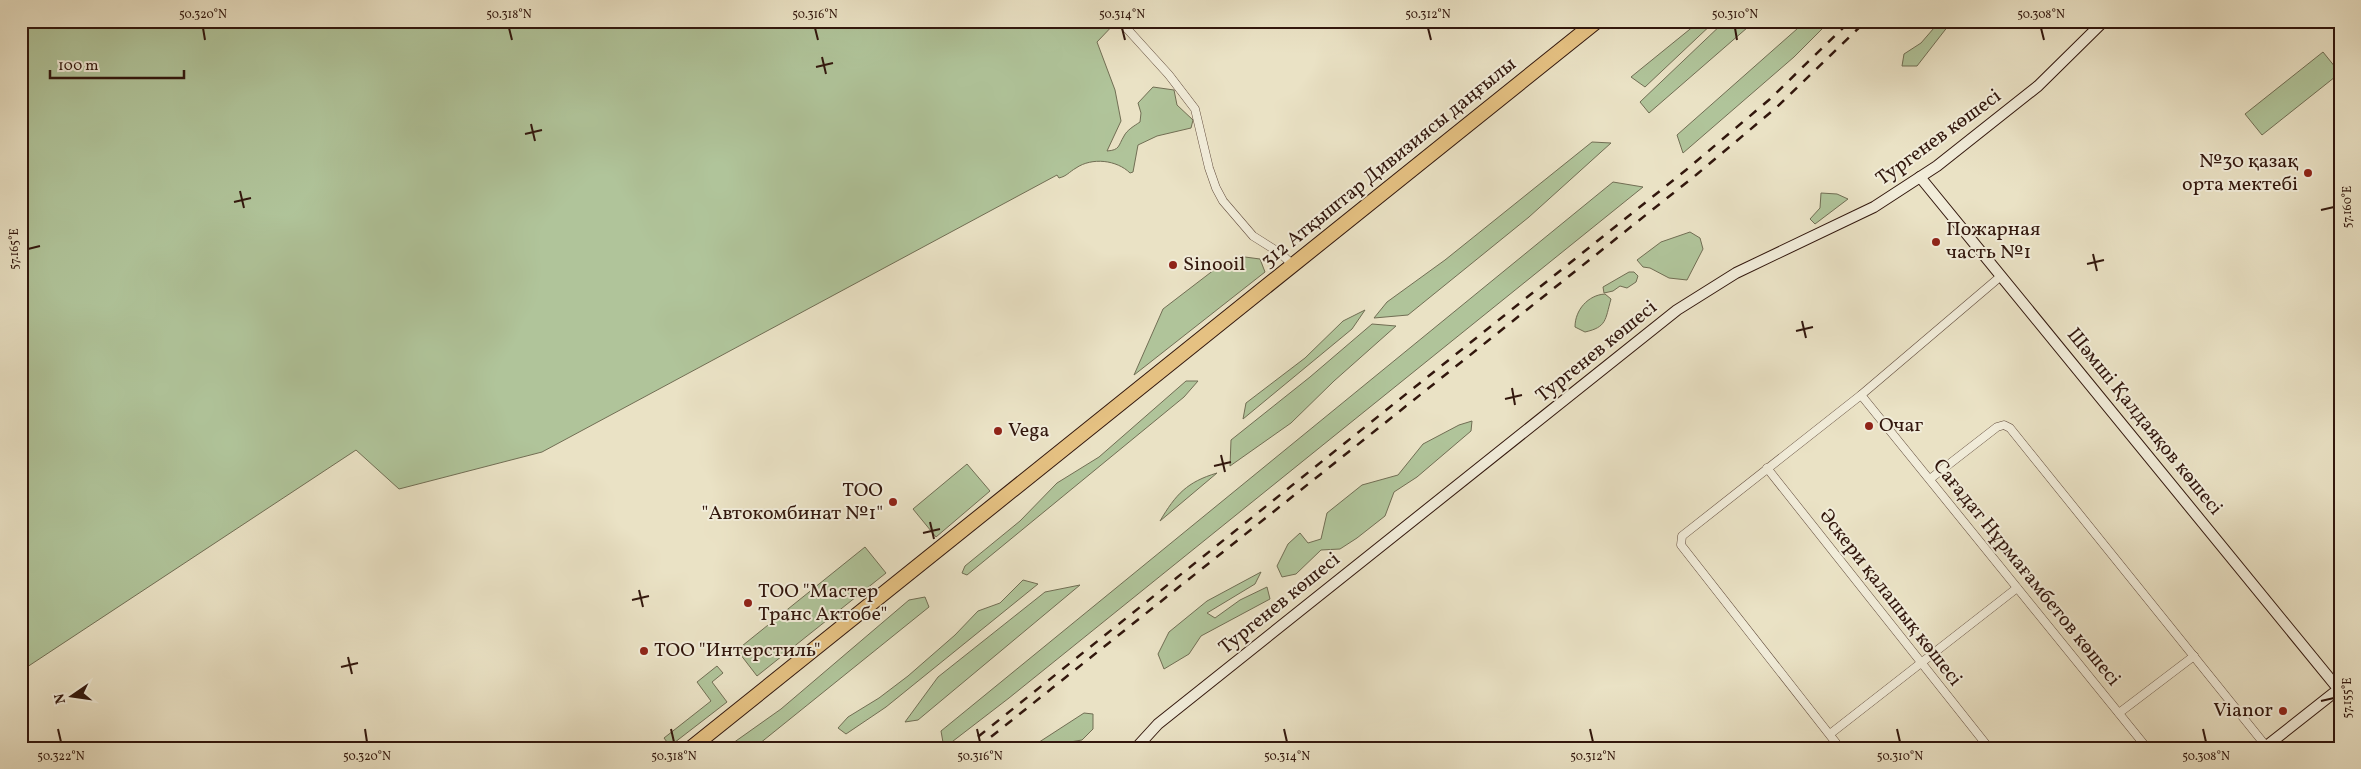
<svg xmlns="http://www.w3.org/2000/svg" width="2361" height="769" font-family="Vollkorn,serif">
	<style>
		.green { fill: #b0c49a; stroke: #716e54 }
		.lines { fill: none; stroke-linecap: round; stroke-linejoin: round }
		.street-casing { stroke: #604a3b; stroke-width: 9 }
		.secondary-casing { stroke: #32170d; stroke-width: 12 }
		.highway-casing { stroke: #32170d; stroke-width: 16 }
		.street { stroke: #f1ecd9; stroke-width: 8 }
		.secondary { stroke: #f1ecd9; stroke-width: 10 }
		.highway { stroke: #e5c182; stroke-width: 14 }
		.rail { stroke: #32170d; stroke-width: 2.5; stroke-dasharray: 9 9; stroke-linecap: butt }
		.ticks { fill: none; stroke: #32170d; stroke-width: 2 }
		.poi-dot { fill: #8f2418; stroke: #f1ecd9; stroke-width: 2 }
		.labels { text-anchor: middle; dominant-baseline: central; stroke-width: 4; stroke-linejoin: round; paint-order: stroke }
		.street-label { font-size: 20px; fill: #32170d; stroke: #f1ecd9 }
		.poi-label { font-size: 20px; fill: #32170d; stroke: #f1ecd9; text-anchor: start }
		.neatline { fill: none; stroke: #32170d; stroke-width: 2 }
		.ticks-label { font-size: 12px; text-anchor: middle; fill: #32170d }
	</style>
	<rect width="100%" height="100%" fill="#eae2c5"/>
	<filter id="stains"><feTurbulence type="fractalNoise" baseFrequency=".004" numOctaves="4"/><feColorMatrix values="0 0 0 0 .2 0 0 0 0 .09 0 0 0 0 .02 0 0 0 .5 -.17"/></filter>
	<radialGradient id="worn" r=".72"><stop offset=".6" stop-color="#630" stop-opacity="0"/><stop offset="1" stop-color="#630" stop-opacity=".3"/></radialGradient>
	<g class="green">
		<path d="M21,21H1117L1097,42L1115,90L1121,121L1107,151C1120,150 1118,146 1124,136C1127,130 1134,126 1140,122L1141,113L1138,103L1153,87L1174,90L1177,105L1193,120L1191,128L1157,136L1138,145L1133,172L1130,173C1117,160 1092,157 1076,168C1069,172 1067,176 1059,178L1057,175L542,452L399,489L356,450L21,671Z"/>
		<path d="M1700,21H1715L1645,87L1631,77Z"/>
		<path d="M1725,21H1755L1649,113L1640,102Z"/>
		<path d="M1806,21H1830L1794,57L1683,153L1677,135Z"/>
		<path d="M1940,21H1952L1917,66H1902L1904,54L1921,43Z"/>
		<path d="M2323,52L2340,73L2262,135L2245,114Z"/>
		<path d="M1592,142L1611,143L1529,217L1408,315L1374,318L1387,302L1445,260Z"/>
		<path d="M1613,182L1643,187L1009,698L944,748L941,731Z"/>
		<path d="M1821,193L1837,194L1848,199L1815,224L1810,219L1820,208Z"/>
		<path d="M1690,232L1700,238L1703,249L1687,280L1669,278L1650,268L1643,267L1637,260L1661,242Z"/>
		<path d="M1245,257L1260,259L1265,272L1134,375L1163,309L1223,263Z"/>
		<path d="M1629,272H1634L1638,276L1636,282L1627,288L1620,286L1613,291L1604,293L1603,287Z"/>
		<path d="M1605,294L1611,299C1605,320 1607,327 1585,332L1575,327C1575,310 1588,295 1605,294Z"/>
		<path d="M1365,310L1352,329L1243,419L1246,403L1305,358L1343,321Z"/>
		<path d="M1372,324L1396,326L1334,381L1291,423L1230,466L1231,440L1310,377Z"/>
		<path d="M1186,381H1198L1184,397L967,575L962,573L965,566L1020,521L1057,483L1099,457Z"/>
		<path d="M1472,421L1471,431L1417,477L1394,492L1385,516L1357,538L1340,549L1321,550L1296,574L1282,577L1277,566L1288,544L1300,533L1308,543L1321,539L1327,513L1362,485L1398,475L1423,444L1459,425Z"/>
		<path d="M967,464L990,491L936,537L913,509Z"/>
		<path d="M1217,473L1160,521C1176,494 1187,482 1217,473Z"/>
		<path d="M865,547L886,573L757,676L737,650Z"/>
		<path d="M1261,572L1255,584L1207,613L1215,618L1240,600L1267,587L1270,599L1201,636L1189,654L1164,669L1158,654L1169,632L1207,601Z"/>
		<path d="M1023,580L1038,584L886,707L846,734L838,728L848,717L879,698L908,676L955,635L978,611L1000,603Z"/>
		<path d="M1080,585L918,720L905,722L938,677L1045,592Z"/>
		<path d="M925,597L929,607L754,748H726L781,709L909,600Z"/>
		<path d="M717,666L723,673L712,682L727,702L670,746L664,738L711,701L697,682Z"/>
		<path d="M1084,713L1093,714V729L1082,740L1058,744L1055,748H1030Z"/>
	</g>
	<g class="lines">
		<g class="street-casing">
			<g id="street">
				<path d="M1120,21L1169,75L1195,109L1209,168L1216,188L1223,201L1253,236L1280,253L1293,265"/>
				<path d="M1861,395L2147,748"/>
				<path d="M1767,468L1989,748"/>
				<path d="M1930,479L1997,427L2004,425L2010,428L2266,746"/>
				<path d="M2119,713L2194,656"/>
				<path d="M1830,734L2017,588"/>
				<path d="M1840,748L1681,545L1682,536L1861,395L2001,276"/>
			</g>
		</g>
		<g class="secondary-casing">
			<g id="secondary">
				<path d="M1920,177L2340,691"/>
				<path d="M1136,748L1158,724L1677,310L1736,273L1874,207L1937,166L2038,86L2104,21"/>
				<path d="M2264,748L2340,688"/>
			</g>
		</g>
		<g class="highway-casing">
			<path id="highway" d="M691,748L1597,21"/>
		</g>
		<use href="#street" class="street"/>
		<use href="#secondary" class="secondary"/>
		<use href="#highway" class="highway"/>
		<g class="rail">
			<path d="M964,748L1686,170L1770,99L1850,21"/>
			<path d="M977,748L1696,175L1777,107L1866,21"/>
		</g>
	</g>
	<path class="ticks" d="M203,28L205,40M509,28L512,40M815,28L818,40M1122,28L1125,40M1428,28L1431,40M1735,28L1737,40M2041,28L2044,40M822,57L826,74M816,67L833,63M531,124L535,141M525,134L542,130M240,191L244,208M234,202L251,198M2321,210L2334,207M28,249L40,246M2093,254L2097,271M2087,264L2104,260M1802,321L1806,338M1796,331L1813,327M1512,388L1515,405M1505,399L1522,395M1221,455L1225,472M1214,466L1231,462M930,522L934,539M923,533L940,529M639,590L643,607M632,600L649,596M348,657L352,674M341,667L358,663M2321,701L2334,698M58,729L61,742M365,729L367,742M671,729L674,742M977,729L980,742M1284,729L1287,742M1590,729L1593,742M1897,729L1900,742M2203,729L2206,742"/>
	<g class="poi-dot">
		<circle cx="2308" cy="173" r="5"/>
		<circle cx="1936" cy="242" r="5"/>
		<circle cx="1173" cy="265" r="5"/>
		<circle cx="1869" cy="426" r="5"/>
		<circle cx="998" cy="431" r="5"/>
		<circle cx="893" cy="502" r="5"/>
		<circle cx="748" cy="603" r="5"/>
		<circle cx="644" cy="651" r="5"/>
		<circle cx="2283" cy="711" r="5"/>
	</g>
	<g class="labels">
		<g class="street-label">
			<text transform="translate(1939 138) rotate(-36)">Тургенев көшесі</text>
			<text transform="translate(1389 163) rotate(-39)">312 Атқыштар Дивизиясы даңғылы</text>
			<text transform="translate(1597 352) rotate(-39)">Тургенев көшесі</text>
			<text transform="translate(2144 422) rotate(51)">Шәмші Қалдаяқов көшесі</text>
			<text transform="translate(2026 573) rotate(51)">Сағадат Нұрмағамбетов көшесі</text>
			<text transform="translate(1890 598) rotate(52)">Әскери қалашық көшесі</text>
			<text transform="translate(1280 604) rotate(-39)">Тургенев көшесі</text>
		</g>
		<g class="poi-label">
			<text x="2298" y="162" text-anchor="end">№30 қазақ<tspan x="2298" dy="23">орта мектебі</tspan></text>
			<text x="1946" y="230">Пожарная<tspan x="1946" dy="23">часть №1</tspan></text>
			<text x="1183" y="265">Sinooil</text>
			<text x="1879" y="426">Очаг</text>
			<text x="1008" y="431">Vega</text>
			<text x="883" y="491" text-anchor="end">ТОО<tspan x="883" dy="23">"Автокомбинат №1"</tspan></text>
			<text x="758" y="592">ТОО "Мастер<tspan x="758" dy="23">Транс Актобе"</tspan></text>
			<text x="654" y="651">ТОО "Интерстиль"</text>
			<text x="2273" y="711" text-anchor="end">Vianor</text>
		</g>
	</g>
	<rect width="2361" height="769" fill="none" stroke="#eae2c5" stroke-width="55"/>
	<g transform="translate(72 696) rotate(257)" stroke="#f1ecd9" stroke-width="4" paint-order="stroke">
	<path d="M0-4L9 19L0 12L-9 19Z" fill="#32170d"/>
	<text y="-8" font-size="14" font-weight="bold" text-anchor="middle" fill="#32170d">N</text>
	</g>
	<path d="M50 70v8h134v-8" fill="none" stroke="#32170d" stroke-width="2.5"/>
	<text x="58" y="70" font-size="15" fill="#32170d" stroke="#f1ecd9" stroke-width="4" paint-order="stroke">100 m</text>
	<rect x="28" y="28" width="2306" height="714" class="neatline"/>
	<g class="ticks-label">
		<text x="203" y="18">50.320°N</text>
		<text x="509" y="18">50.318°N</text>
		<text x="815" y="18">50.316°N</text>
		<text x="1122" y="18">50.314°N</text>
		<text x="1428" y="18">50.312°N</text>
		<text x="1735" y="18">50.310°N</text>
		<text x="2041" y="18">50.308°N</text>
		<text transform="translate(2347 207) rotate(-90)" y="4">57.160°E</text>
		<text transform="translate(14 249) rotate(-90)" y="4">57.165°E</text>
		<text transform="translate(2347 698) rotate(-90)" y="4">57.155°E</text>
		<text x="61" y="760">50.322°N</text>
		<text x="367" y="760">50.320°N</text>
		<text x="674" y="760">50.318°N</text>
		<text x="980" y="760">50.316°N</text>
		<text x="1287" y="760">50.314°N</text>
		<text x="1593" y="760">50.312°N</text>
		<text x="1900" y="760">50.310°N</text>
		<text x="2206" y="760">50.308°N</text>
	</g>
	<rect width="100%" height="100%" filter="url(#stains)"/>
	<rect width="100%" height="100%" fill="url(#worn)"/>
</svg>
